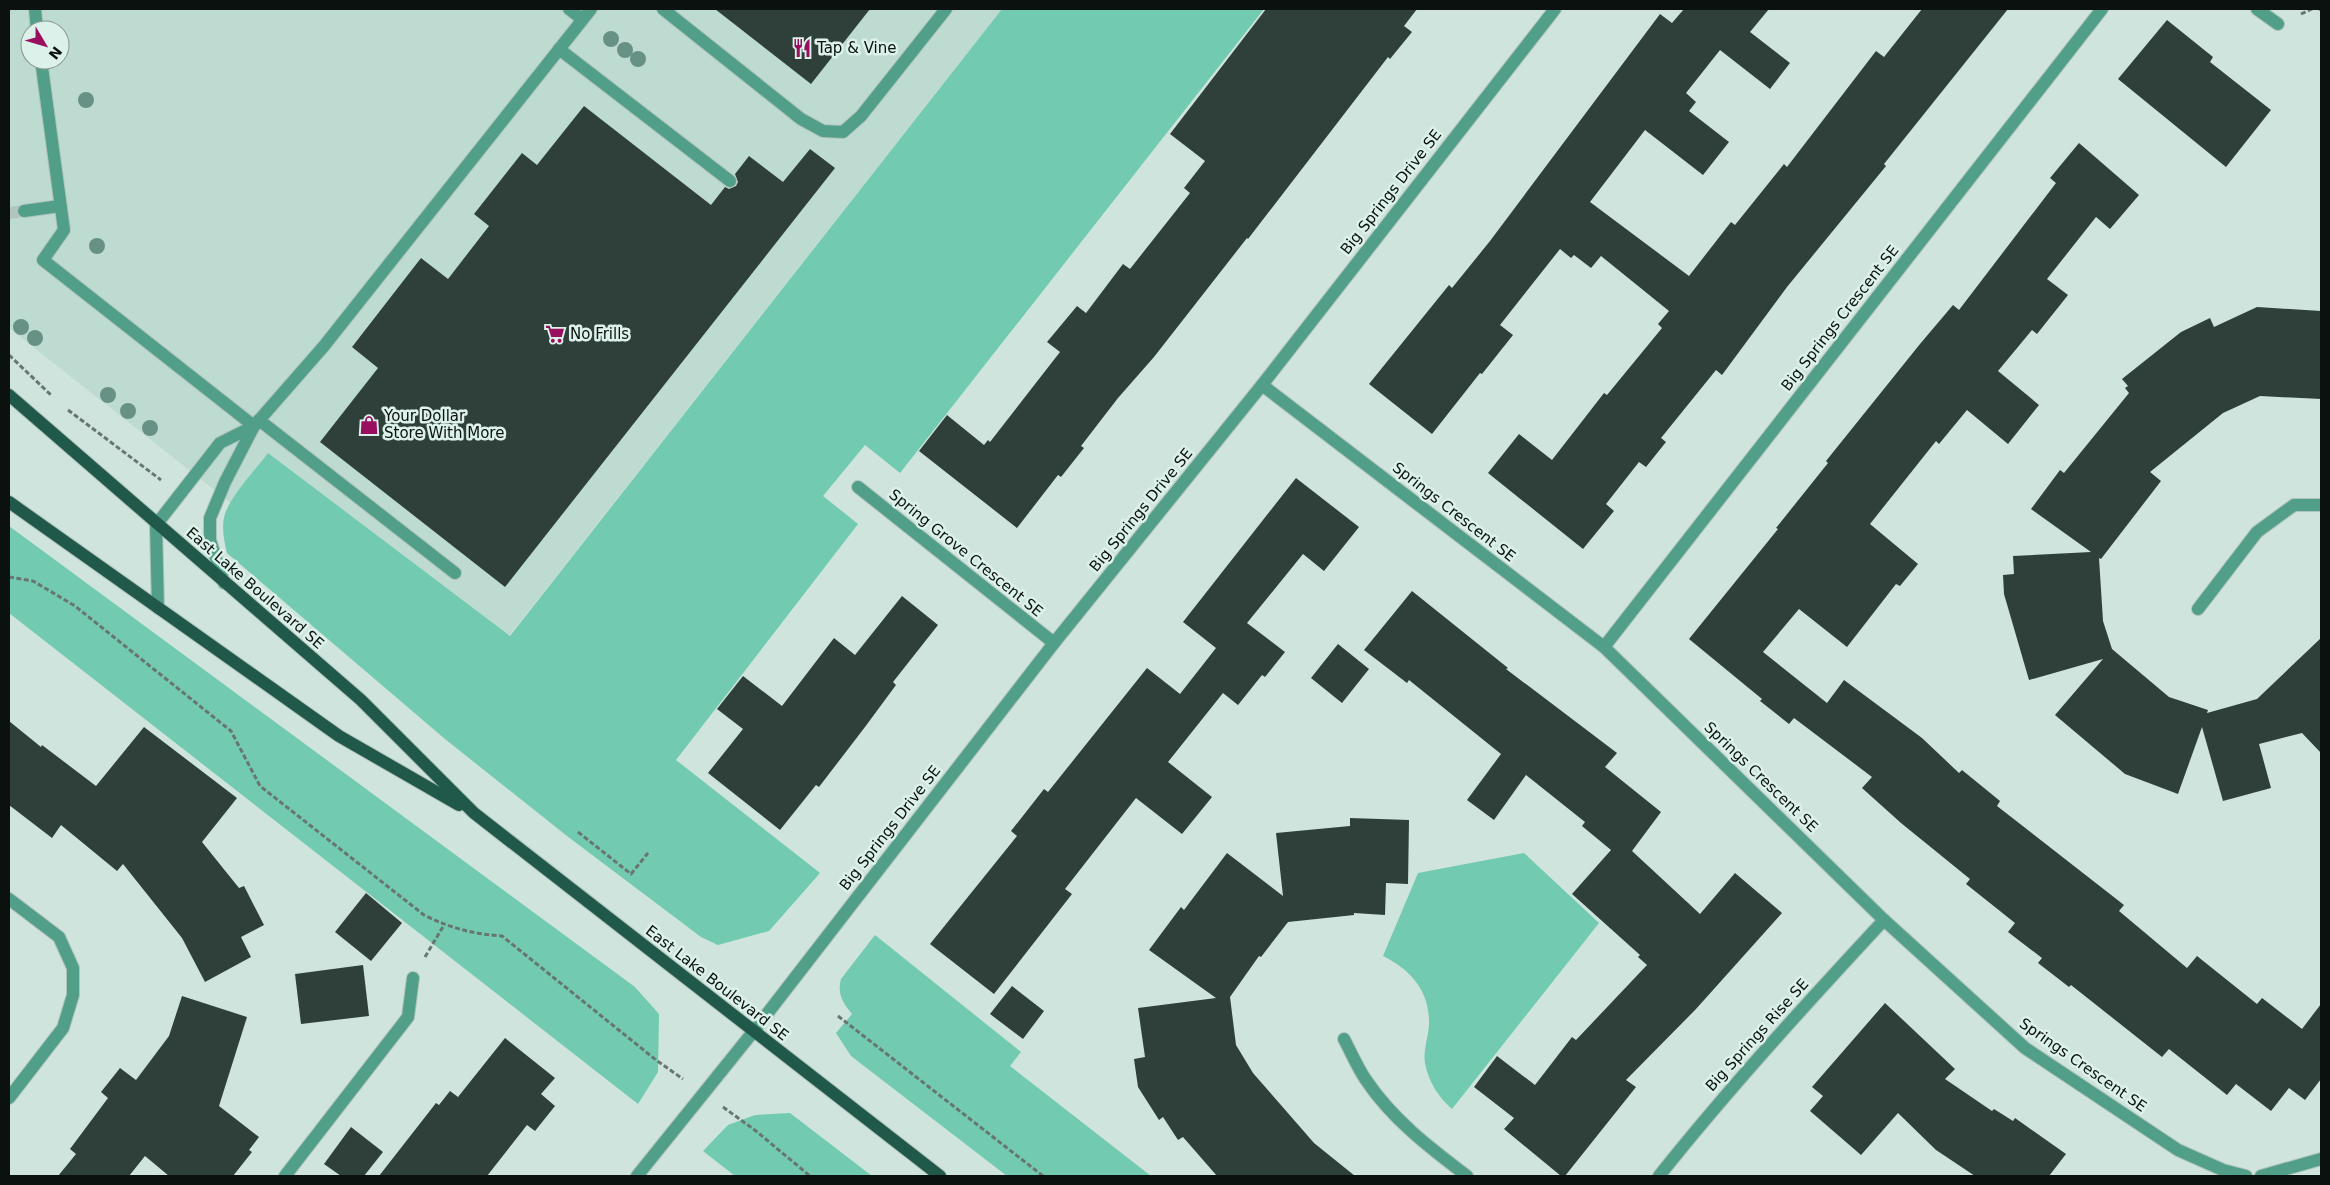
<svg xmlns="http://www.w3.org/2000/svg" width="2330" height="1185" font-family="'DejaVu Sans',sans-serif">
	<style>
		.built { fill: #bddbd1; fill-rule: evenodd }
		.green { fill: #72cab0 }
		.building { fill: #2f403a }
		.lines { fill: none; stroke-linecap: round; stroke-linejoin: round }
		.minor-tunnel { stroke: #b1c4be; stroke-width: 12; stroke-dasharray: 12 6; stroke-linecap: butt }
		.minor-casing { stroke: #afc2bc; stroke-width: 14 }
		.major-casing { stroke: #afc2bc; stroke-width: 14 }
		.path { stroke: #687671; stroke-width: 3; stroke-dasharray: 5 2.5; stroke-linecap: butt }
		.minor { stroke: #519f88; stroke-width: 12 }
		.major { stroke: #205849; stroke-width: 12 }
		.tree { fill: #689186 }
		.labels { text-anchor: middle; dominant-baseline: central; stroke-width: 5; stroke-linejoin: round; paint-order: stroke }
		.poi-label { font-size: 15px; fill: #0a110e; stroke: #dcf1ea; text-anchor: start }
		.street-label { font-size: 15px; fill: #0a110e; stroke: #dcf1ea }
	</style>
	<rect width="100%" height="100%" fill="#cfe4dd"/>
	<path class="built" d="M9,9H1002L509,636L268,453L231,503L9,328ZM30,30H60V60H30Z"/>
	<g class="green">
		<path d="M1002,9H1264L900,473L865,445L823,496L858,524L676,760L820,873L769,931L718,945L701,937L567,836L445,739L227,553C224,540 221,527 225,514C230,497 256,469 268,453L510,636Z"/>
		<path d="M9,526L635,987L659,1014L658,1072L638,1104L9,613Z"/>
		<path d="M1524,853L1599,923L1452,1109C1439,1098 1428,1081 1425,1063C1423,1051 1428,1038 1429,1025C1430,991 1411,970 1383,956L1418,873Z"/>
		<path d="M875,935L1021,1052L1010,1066L1151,1176H1007L851,1056L836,1033L852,1014C843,1003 837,994 841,979Z"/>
		<path d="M790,1113L872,1176H735L703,1151L728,1125L755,1115Z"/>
	</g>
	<g class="building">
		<path d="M715,9H870L811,84Z"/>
		<path d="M1266,9H1417L1404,26L1412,32L1390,59L1388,57L1248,239L1247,238L1154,357L1118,398L1081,446L1084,448L1061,477L1058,475L1017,528L919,451L947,415L984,445L988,440L990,442L1060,352L1047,342L1077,306L1086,313L1123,264L1130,269L1190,193L1184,188L1205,161L1170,134Z"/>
		<path d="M1684,9H1769L1750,32L1790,63L1770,89L1720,50L1686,93L1696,102L1689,111L1729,142L1703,175L1645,130L1590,202L1689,276L1731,222L1735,225L1784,164L1787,167L1876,51L1884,57L1922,9H2008L1884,164L1886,166L1787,287L1722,375L1716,370L1661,438L1666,442L1646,467L1639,462L1606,504L1614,511L1583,549L1488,473L1519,434L1552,460L1604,393L1607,395L1662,328L1658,324L1669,311L1601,256L1591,268L1574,255L1571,258L1560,249L1500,325L1513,335L1482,374L1480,373L1432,434L1369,384L1449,285L1452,288L1490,241L1660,14L1672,23Z"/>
		<path d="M2167,20L2213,57L2210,62L2271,110L2226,167L2118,79Z"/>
		<path d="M584,106L711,205L725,187L729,189L736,186L738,182L735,174L749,156L783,182L810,149L835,168L505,587L320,442L378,368L352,347L421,258L448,279L489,226L474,214L522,153L537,165Z"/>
		<path d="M2079,143L2139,195L2110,229L2096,217L2047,279L2068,295L2037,334L2032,330L1998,371L2039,405L2008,444L1967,410L1939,444L1936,441L1870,524L1918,564L1900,586L1896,584L1847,647L1799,609L1763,652L1827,703L1844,680L1922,738L1959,773L1962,770L2000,801L1997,806L2124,905L2119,911L2187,968L2197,956L2257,1004L2262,998L2302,1029L2321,1004V1079L2305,1100L2289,1088L2271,1111L2236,1084L2227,1095L2169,1049L2162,1057L2071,985L2069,987L2038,963L2042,958L2008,932L2015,923L1966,884L1970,879L1901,823L1862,788L1872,777L1794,718L1789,724L1760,701L1762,699L1689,639L1778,529L1776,528L1828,463L1826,461L1920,344L1953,305L1959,310L2056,183L2050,178Z"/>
		<path d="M2257,307L2321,311V399L2260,396L2223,413L2150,472L2161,481L2101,559L2099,558L2103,621L2112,649L2169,697L2208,710L2207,713L2257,699L2321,638V753L2302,733L2259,744L2271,788L2223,801L2202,727L2178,794L2125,774L2055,715L2103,659L2029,680L2004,594L2003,575L2014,574L2013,556L2091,552L2031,509L2060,470L2064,473L2129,393L2125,388L2128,386L2122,379L2181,332L2210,318L2214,327Z"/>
		<path d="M1296,478L1359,527L1324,571L1303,554L1247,623L1285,652L1265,677L1262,675L1238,705L1223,693L1168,762L1212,797L1182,834L1136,798L1065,889L1072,894L994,994L930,944L1017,836L1011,831L1044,789L1048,792L1147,668L1180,694L1216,648L1183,622Z"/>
		<path d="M1412,591L1508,668L1506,669L1617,753L1605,767L1661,812L1632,851L1700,914L1735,873L1782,913L1696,1009L1626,1080L1636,1087L1565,1176H1561L1504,1129L1514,1118L1474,1087L1497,1056L1535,1085L1572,1037L1576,1040L1647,965L1638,957L1640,955L1572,894L1611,850L1582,826L1585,822L1526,775L1494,820L1467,800L1501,754L1409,680L1407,683L1364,650Z"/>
		<path d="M902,596L938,625L893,682L896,685L865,727L819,787L816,785L780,830L708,773L743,729L717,709L743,676L782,706L834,638L855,655Z"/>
		<path d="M1338,644L1369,669L1342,703L1311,678Z"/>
		<path d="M9,721L41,747L42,745L96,786L144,727L237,798L202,842L239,888L244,886L264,925L241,937L251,957L205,982L182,938L123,864L117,871L61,825L52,838L9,805Z"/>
		<path d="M1350,818L1409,820L1408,884L1386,883L1385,915L1354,913V915L1288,922L1261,957L1259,956L1230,997L1236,1045L1253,1073L1314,1143L1355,1176H1217L1183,1137L1178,1140L1163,1117L1159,1120L1138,1087L1134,1059L1145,1057L1138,1008L1216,998L1149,950L1181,907L1184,910L1227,853L1283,896L1276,833L1350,826Z"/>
		<path d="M366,893L402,923L371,961L335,932Z"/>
		<path d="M363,965L369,1016L301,1024L295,974Z"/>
		<path d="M1012,986L1044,1011L1023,1039L990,1014Z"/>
		<path d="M182,996L247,1017L219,1106L259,1137L249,1150L252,1152L233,1176H169L145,1156L129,1176H58L76,1154L70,1149L108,1098L101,1092L120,1068L136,1080L169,1036Z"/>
		<path d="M1885,1003L1955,1069L1945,1079L1992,1111L1994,1109L2013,1121L2015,1118L2066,1154L2049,1176H1975L1936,1150L1898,1113L1861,1155L1810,1111L1823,1096L1812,1087Z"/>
		<path d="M505,1038L555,1078L541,1094L555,1106L535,1131L527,1125L487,1176H379L436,1103L439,1105L450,1091L458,1097Z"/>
		<path d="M351,1127L383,1152L364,1176H341L324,1164Z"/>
	</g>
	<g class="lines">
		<path class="minor-tunnel" d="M9,213L24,211"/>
		<g class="minor-casing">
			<g id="minor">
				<path d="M35,9L37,30"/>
				<path d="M569,9L582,19"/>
				<path d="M663,9L801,119L823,131L843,132L861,116L946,9"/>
				<path d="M2257,9L2278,24"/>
				<path d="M559,49L730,181"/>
				<path d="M41,60L64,230L43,260L254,426"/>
				<path d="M24,211L60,206"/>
				<path d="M1262,385L1604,647L1884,920L2025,1048L2178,1150L2223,1170L2246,1176"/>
				<path d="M259,420L455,573"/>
				<path d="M858,487L1054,643"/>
				<path d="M224,583L210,540V518L225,482L254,426L324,346L591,9"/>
				<path d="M158,608L156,525L220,443L254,426"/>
				<path d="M2198,609L2257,532L2294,505H2321"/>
				<path d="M1604,647L2102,9"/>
				<path d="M9,899L59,937L73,968V995L63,1028L9,1098"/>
				<path d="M1344,1039C1351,1052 1357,1067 1366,1080C1392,1119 1430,1148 1467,1176"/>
				<path d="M285,1176L408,1017L413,978"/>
				<path d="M637,1176L753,1032L1054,643L1262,385L1555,9"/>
				<path d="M1659,1176C1730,1087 1807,1003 1884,920"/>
				<path d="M2261,1176L2321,1159"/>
			</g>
		</g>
		<g class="major-casing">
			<g id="major">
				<path d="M9,395L361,700L474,813L940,1176"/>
				<path d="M9,502L339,736L459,805"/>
			</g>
		</g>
		<g class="path">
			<path d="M2319,9L2321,10"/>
			<path d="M2301,14L2312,9"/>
			<path d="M9,355L52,396"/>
			<path d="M68,410L161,480"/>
			<path d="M9,577L33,581L75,606L231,731L260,786L424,915C450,928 473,934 502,936L656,1060L683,1079"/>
			<path d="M578,832L631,874L648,853"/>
			<path d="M425,957L444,925"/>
			<path d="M838,1016L1043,1176"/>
			<path d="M723,1107L756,1131L810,1176"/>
		</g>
		<use href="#minor" class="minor"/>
		<use href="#major" class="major"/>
	</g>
	<g class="tree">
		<circle cx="611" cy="39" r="8"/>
		<circle cx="625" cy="50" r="8"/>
		<circle cx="638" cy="59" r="8"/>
		<circle cx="86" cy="100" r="8"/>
		<circle cx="97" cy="246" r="8"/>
		<circle cx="21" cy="327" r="8"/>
		<circle cx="35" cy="338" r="8"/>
		<circle cx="108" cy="395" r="8"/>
		<circle cx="128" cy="411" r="8"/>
		<circle cx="150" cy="428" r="8"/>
	</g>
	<defs>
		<g id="restaurant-bare" transform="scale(1.5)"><path d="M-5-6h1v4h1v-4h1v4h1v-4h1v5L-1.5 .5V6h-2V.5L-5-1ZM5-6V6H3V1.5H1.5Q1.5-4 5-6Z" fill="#9a0e60" stroke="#dcf1ea" stroke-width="2.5" paint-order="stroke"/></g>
		<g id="supermarket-bare" transform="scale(1.5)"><path d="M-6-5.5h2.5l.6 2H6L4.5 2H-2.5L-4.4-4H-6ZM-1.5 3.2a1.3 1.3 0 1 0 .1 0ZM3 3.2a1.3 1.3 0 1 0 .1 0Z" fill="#9a0e60" stroke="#dcf1ea" stroke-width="2.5" paint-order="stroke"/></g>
		<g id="shop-bare" transform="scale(1.5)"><path d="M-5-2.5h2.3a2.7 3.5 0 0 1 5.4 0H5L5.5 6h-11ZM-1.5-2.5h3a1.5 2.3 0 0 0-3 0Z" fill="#9a0e60" stroke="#dcf1ea" stroke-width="2.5" paint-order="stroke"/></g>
	</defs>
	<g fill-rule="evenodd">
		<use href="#restaurant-bare" x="802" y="48"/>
		<use href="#supermarket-bare" x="555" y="334"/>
		<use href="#shop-bare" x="369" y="425"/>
	</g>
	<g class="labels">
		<g class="poi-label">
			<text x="817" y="48">Tap &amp; Vine</text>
			<text x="570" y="334">No Frills</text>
			<text x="384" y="416">Your Dollar<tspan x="384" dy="17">Store With More</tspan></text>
		</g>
		<g class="street-label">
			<text transform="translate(1391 192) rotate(-52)">Big Springs Drive SE</text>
			<text transform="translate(1840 318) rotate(-52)">Big Springs Crescent SE</text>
			<text transform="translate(1141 510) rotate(-51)">Big Springs Drive SE</text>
			<text transform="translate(1454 512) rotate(38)">Springs Crescent SE</text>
			<text transform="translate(966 553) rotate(39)">Spring Grove Crescent SE</text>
			<text transform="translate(255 588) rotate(41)">East Lake Boulevard SE</text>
			<text transform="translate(1761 777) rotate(44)">Springs Crescent SE</text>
			<text transform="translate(890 828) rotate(-52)">Big Springs Drive SE</text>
			<text transform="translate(717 983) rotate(38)">East Lake Boulevard SE</text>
			<text transform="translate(1757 1035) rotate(-48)">Big Springs Rise SE</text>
			<text transform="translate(2083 1065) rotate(35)">Springs Crescent SE</text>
		</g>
	</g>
	<rect width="2330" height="1185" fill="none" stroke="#0a110e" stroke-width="20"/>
	<g transform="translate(45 45) rotate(128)"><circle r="24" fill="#dcf1ea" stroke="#889792"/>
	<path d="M0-4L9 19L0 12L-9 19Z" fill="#9a0e60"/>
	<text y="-8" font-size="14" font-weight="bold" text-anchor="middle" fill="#0a110e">N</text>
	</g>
</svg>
